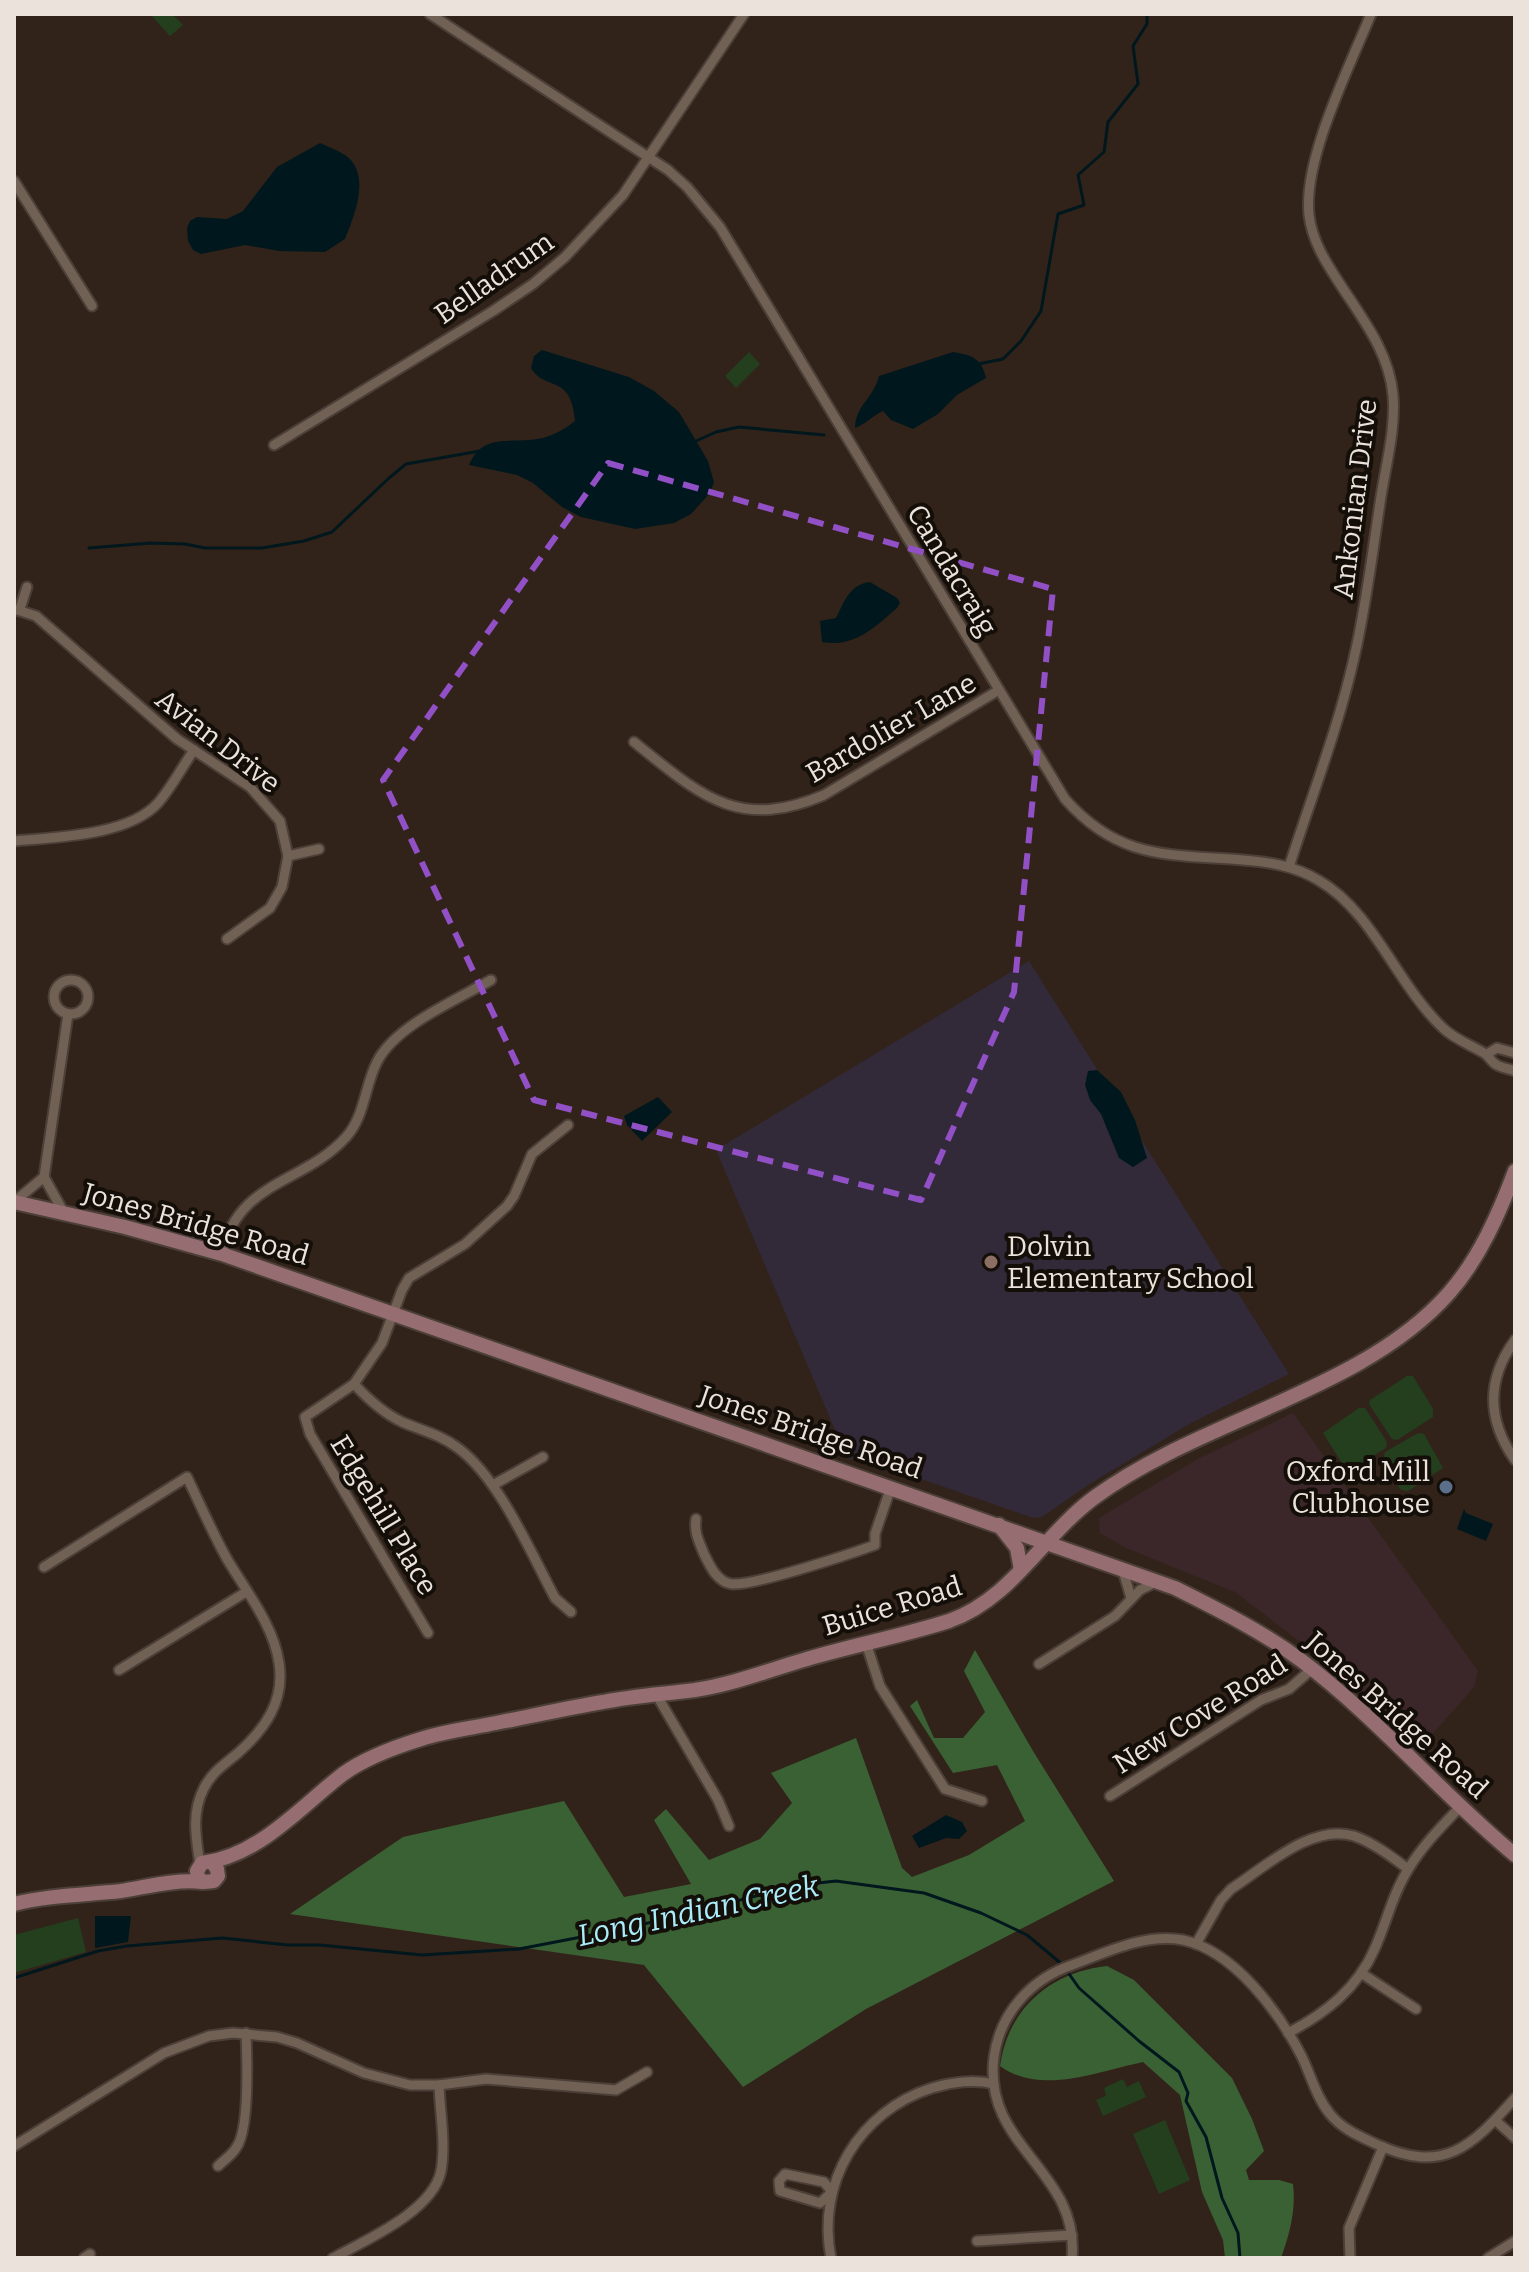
<svg xmlns="http://www.w3.org/2000/svg" width="1529" height="2272" font-family="Bitter,serif">
	<style>
		.commercial { fill: #3b272a }
		.education { fill: #322a39 }
		.green { fill: #233f1e }
		.forest { fill: #3a6134 }
		.water { fill: #00181d }
		.lines { fill: none; stroke-linecap: round; stroke-linejoin: round }
		.stream { stroke: #00181d; stroke-width: 3 }
		.street-casing { stroke: #4b3f38; stroke-width: 13 }
		.secondary-casing { stroke: #4b3f38; stroke-width: 18 }
		.street { stroke: #716155; stroke-width: 9 }
		.secondary { stroke: #966e71; stroke-width: 14 }
		.marked { fill: none; stroke: #9150c5; stroke-width: 6; stroke-dasharray: 16 10; stroke-linejoin: round }
		.education-dot { fill: #8d6e63; stroke: #140e09; stroke-width: 3 }
		.service-dot { fill: #5c6f8a; stroke: #140e09; stroke-width: 3 }
		.labels { text-anchor: middle; dominant-baseline: central; stroke-width: 8; stroke-linejoin: round; paint-order: stroke }
		.street-label { font-size: 28px; fill: #ebe2db; stroke: #140e09 }
		.poi-label { font-size: 28px; fill: #ebe2db; stroke: #140e09; text-anchor: start }
		.water-label { font-size: 30px; font-style: italic; fill: #aaecf9; stroke: #140e09 }
	</style>
	<rect width="100%" height="100%" fill="#312319"/>
	<path class="commercial" d="M1293,1413L1478,1671L1474,1687L1422,1746L1320,1657L1235,1592L1126,1548L1100,1533L1099,1518L1196,1460Z"/>
	<path class="education" d="M1029,961L1289,1374L1191,1423L1088,1485L1042,1517L1033,1518L918,1478L847,1458L716,1150Z"/>
	<g class="green">
		<path d="M150,14H172L183,25L170,36Z"/>
		<path d="M749,352L760,364L736,388L725,376Z"/>
		<path d="M1407,1376H1413L1433,1409V1417L1397,1440L1392,1439L1369,1404L1370,1400Z"/>
		<path d="M1359,1408H1365L1387,1442L1386,1448L1351,1469L1345,1468L1323,1433Z"/>
		<path d="M1418,1433L1424,1434L1443,1468L1408,1491L1401,1490L1383,1460L1385,1452Z"/>
		<path d="M78,1918L86,1952L14,1973V1935Z"/>
		<path d="M1123,2079L1127,2087L1139,2081L1146,2097L1103,2116L1096,2100L1106,2096L1104,2088Z"/>
		<path d="M1165,2120L1190,2180L1159,2194L1133,2134Z"/>
	</g>
	<g class="forest">
		<path d="M975,1650L1033,1751L1114,1881L866,2009L743,2087L644,1965L290,1914L403,1837L564,1801L624,1897L691,1884L654,1820L666,1809L709,1860L760,1839L792,1803L771,1773L856,1738L902,1868L912,1877L969,1855L1025,1821L997,1765L953,1773L910,1706L917,1700L934,1738H963L985,1712L964,1671Z"/>
		<path d="M1107,1966L1134,1980L1232,2078L1252,2119L1264,2151L1246,2170L1249,2180H1279L1293,2184C1296,2210 1290,2233 1281,2258H1225L1223,2240L1202,2192L1180,2095L1143,2062C1100,2071 1040,2096 1000,2066C1008,2008 1051,1972 1107,1966Z"/>
	</g>
	<g class="water">
		<path d="M320,143C329,147 342,152 349,158C370,179 354,216 345,239L325,252L279,251L245,245L201,254L193,250L188,241L187,228L190,221L197,217L227,219L243,211L277,167Z"/>
		<path d="M542,350L629,377L654,391L679,412L708,461L714,482L710,493L691,514L674,523L635,529L581,517L562,507L533,483L517,475L469,465C481,436 504,442 529,440C547,439 561,432 575,421C574,412 572,397 564,390C552,380 541,384 531,368L534,356Z"/>
		<path d="M953,352C971,355 982,358 986,378L957,395L938,414L913,429L891,420L883,411C872,416 866,424 855,428C856,404 872,401 879,376Z"/>
		<path d="M870,582L897,598L900,603L897,608C874,628 854,648 822,642L820,621L836,618C844,602 850,584 870,582Z"/>
		<path d="M1097,1070L1121,1092L1135,1120L1147,1158L1133,1167L1119,1158L1101,1114L1090,1100L1085,1085L1088,1071Z"/>
		<path d="M658,1097L672,1112L642,1141L627,1125L624,1116Z"/>
		<path d="M1464,1509L1466,1513L1493,1524L1486,1541L1457,1529Z"/>
		<path d="M946,1815L962,1822L967,1831L959,1839L946,1838L919,1848L912,1836Z"/>
		<path d="M95,1916H131L128,1942L95,1948Z"/>
	</g>
	<g class="lines">
		<g class="stream">
			<path d="M978,364L1003,359L1021,341L1041,311L1058,214L1084,205L1078,175L1104,152L1108,122L1138,84L1133,46L1147,24V14"/>
			<path d="M696,441L716,432L739,427L824,435"/>
			<path d="M89,548L151,543L185,544L205,548H262L304,541L332,532L389,478L406,464L480,451"/>
			<path d="M1067,1971L1079,1988L1139,2041L1179,2072L1188,2093L1186,2101L1206,2137L1222,2198L1238,2233L1240,2258"/>
			<path d="M14,1978L98,1951L127,1946L222,1938L288,1945H320L422,1955L519,1949L628,1928L800,1885L836,1881L924,1893L981,1913L1027,1935L1063,1965"/>
		</g>
		<g class="street-casing">
			<g id="street">
				<path d="M430,14L668,170L687,187L720,227L1065,799C1119,860 1168,854 1243,860C1269,862 1295,866 1318,880C1373,911 1397,985 1443,1028C1454,1039 1471,1045 1484,1053C1489,1056 1492,1063 1497,1065C1502,1068 1510,1069 1515,1071"/>
				<path d="M14,181L92,306"/>
				<path d="M274,445L493,311L533,284L565,257L623,195L744,14"/>
				<path d="M14,609L36,616L177,739L250,787L280,821L288,856L282,887L270,908L227,939"/>
				<path d="M20,609L27,587"/>
				<path d="M634,742C699,794 737,832 824,795L999,690"/>
				<path d="M14,841C56,837 128,836 158,803C172,787 182,767 194,750"/>
				<path d="M288,856L319,849"/>
				<path d="M1289,867C1311,798 1338,729 1354,658C1366,607 1372,555 1380,503C1385,468 1396,430 1393,395C1389,351 1361,317 1338,281C1325,261 1312,240 1309,215C1303,159 1349,68 1371,14"/>
				<circle cx="71" cy="997" r="17"/>
				<path d="M1487,1054L1497,1048L1515,1053"/>
				<path d="M44,1177L68,1014"/>
				<path d="M14,1202L44,1177L64,1213"/>
				<path d="M222,1254C237,1180 305,1184 347,1136C365,1115 365,1085 377,1062C395,1026 456,1000 491,980"/>
				<path d="M1515,1340C1486,1380 1487,1420 1515,1460"/>
				<path d="M354,1384C368,1399 383,1413 402,1422C421,1430 441,1435 458,1448C499,1478 531,1553 555,1598L571,1612"/>
				<path d="M493,1485L543,1457"/>
				<path d="M696,1519C694,1533 699,1541 704,1554C710,1566 717,1582 732,1584C754,1586 850,1554 875,1545V1534L891,1487"/>
				<path d="M44,1567L187,1477C200,1504 212,1532 227,1559C246,1591 274,1626 279,1663C285,1701 265,1729 238,1753C225,1764 212,1772 204,1788C191,1813 196,1838 200,1865"/>
				<path d="M1123,1571L1131,1598"/>
				<path d="M428,1633L310,1434L305,1417L354,1384L382,1343L402,1290L409,1278L465,1244L507,1206L514,1196L532,1154L568,1125"/>
				<path d="M866,1643L880,1686L945,1789L982,1801"/>
				<path d="M1039,1664L1115,1616L1140,1590L1156,1582"/>
				<path d="M119,1670L246,1592"/>
				<path d="M656,1694L718,1800L729,1826"/>
				<path d="M1110,1796L1261,1700L1289,1689L1312,1669"/>
				<path d="M1196,1944L1221,1900L1231,1889C1265,1867 1312,1823 1354,1836C1374,1843 1392,1857 1408,1869"/>
				<path d="M1361,1973L1416,2009"/>
				<path d="M1288,2033C1326,2013 1358,1988 1375,1948C1387,1921 1393,1893 1409,1868C1423,1845 1442,1826 1461,1806"/>
				<path d="M1495,2120L1515,2138"/>
				<path d="M14,2146L164,2053L209,2036L233,2033L277,2037L297,2043L364,2073L410,2085H439L486,2079L616,2090L647,2072"/>
				<path d="M218,2166C224,2160 232,2155 236,2148C250,2130 247,2057 246,2033"/>
				<path d="M785,2174L824,2182L832,2192L820,2203L780,2191L779,2181Z"/>
				<path d="M977,2241L1072,2235"/>
				<path d="M84,2258L90,2254"/>
				<path d="M333,2258C366,2240 433,2211 441,2171C446,2144 440,2113 439,2085"/>
				<path d="M831,2258C816,2183 859,2111 932,2088C951,2082 975,2079 994,2084"/>
				<path d="M1072,2258C1080,2170 982,2147 994,2057C1000,2013 1031,1979 1072,1965C1107,1952 1145,1933 1183,1940C1234,1951 1278,2011 1301,2055C1311,2075 1316,2097 1330,2114C1342,2129 1359,2136 1376,2144C1444,2175 1471,2147 1515,2098"/>
				<path d="M1350,2258L1349,2228L1383,2147"/>
				<path d="M1488,2258L1515,2241"/>
			</g>
		</g>
		<g class="secondary-casing">
			<g id="secondary">
				<path d="M14,1202L125,1227L222,1254L1175,1588C1219,1610 1263,1632 1302,1661C1379,1719 1441,1794 1515,1855"/>
				<path d="M999,1525L1017,1548L1021,1570"/>
				<path d="M213,1863L217,1869L218,1876L214,1881L204,1882L198,1878L197,1871L202,1863C259,1856 299,1808 343,1774C365,1758 395,1747 421,1739C445,1731 472,1728 496,1723C532,1716 567,1708 603,1702C633,1696 664,1694 695,1690C734,1684 769,1670 807,1659C854,1645 902,1636 949,1621C1012,1599 1043,1535 1095,1497C1201,1419 1363,1391 1449,1293C1479,1259 1499,1214 1515,1171"/>
				<path d="M14,1904C49,1895 85,1895 121,1891C147,1887 175,1879 202,1882"/>
			</g>
		</g>
		<use href="#street" class="street"/>
		<use href="#secondary" class="secondary"/>
	</g>
	<path class="marked" d="M608,463L1053,589L1014,992L921,1200L534,1100L383,780Z"/>
	<circle class="education-dot" cx="991" cy="1262" r="8"/>
	<circle class="service-dot" cx="1446" cy="1487" r="8"/>
	<g class="labels">
		<g class="street-label">
			<text transform="translate(494 278) rotate(-35)">Belladrum</text>
			<text transform="translate(1355 499) rotate(-83)">Ankonian Drive</text>
			<text transform="translate(952 570) rotate(59)">Candacraig</text>
			<text transform="translate(891 728) rotate(-30)">Bardolier Lane</text>
			<text transform="translate(218 741) rotate(38)">Avian Drive</text>
			<text transform="translate(196 1224) rotate(16)">Jones Bridge Road</text>
			<text transform="translate(811 1432) rotate(19)">Jones Bridge Road</text>
			<text transform="translate(384 1515) rotate(59)">Edgehill Place</text>
			<text transform="translate(892 1606) rotate(-17)">Buice Road</text>
			<text transform="translate(1200 1714) rotate(-32)">New Cove Road</text>
			<text transform="translate(1397 1715) rotate(42)">Jones Bridge Road</text>
		</g>
		<g class="poi-label">
			<text x="1007" y="1246">Dolvin<tspan x="1007" dy="32">Elementary School</tspan></text>
			<text x="1430" y="1471" text-anchor="end">Oxford Mill<tspan x="1430" dy="32">Clubhouse</tspan></text>
		</g>
		<g class="water-label">
			<text transform="translate(698 1911) rotate(-12)">Long Indian Creek</text>
		</g>
	</g>
	<rect width="1529" height="2272" fill="none" stroke="#ebe2db" stroke-width="32"/>
</svg>
